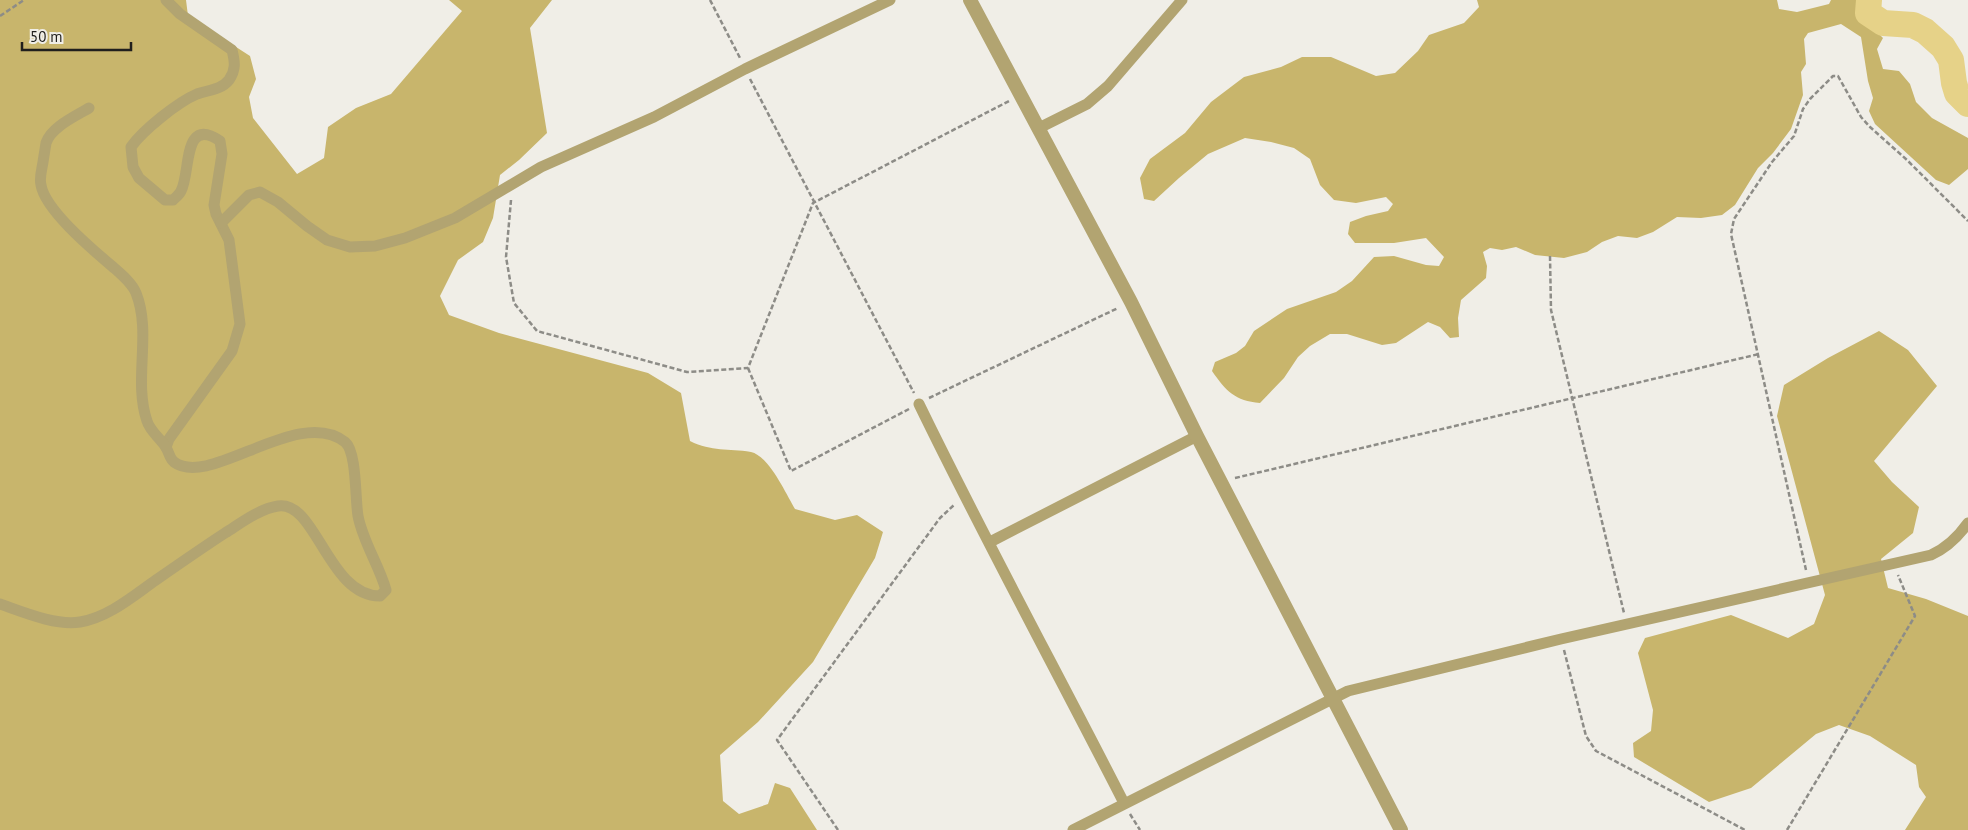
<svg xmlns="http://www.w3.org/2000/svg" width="1968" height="830" font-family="'PT Sans',sans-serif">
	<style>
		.forest { fill: #c8b56c }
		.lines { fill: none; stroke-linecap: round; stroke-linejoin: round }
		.river { stroke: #e6d288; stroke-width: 26 }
		.path { stroke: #8d8c87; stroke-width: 2.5; stroke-dasharray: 5 2.5; stroke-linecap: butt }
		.minor { stroke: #b2a471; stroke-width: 11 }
		.tertiary { stroke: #b2a471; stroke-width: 14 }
	</style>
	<rect width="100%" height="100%" fill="#f0eee7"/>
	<g class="forest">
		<path d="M0,0H186L188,16L250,56L256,79L249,97L253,118L297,174L324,158L328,127L356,108L391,94L462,11L449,0H552L530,28L547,133L519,160L500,175L493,218L483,242L458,260L440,296L449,315L499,333L648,373L681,393L690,441C712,452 728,448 751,452C769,456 786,494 795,509L835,520L857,515L883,532L875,558L813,662L758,722L720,755L723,801L739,814L768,804L775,783L790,788L817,830H0Z"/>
		<path d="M1477,0H1777L1779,9L1797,12L1829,4L1831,0H1862C1861,13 1874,28 1883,38L1877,49L1883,69L1899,71L1910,84L1916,102L1932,118L1968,138V169L1949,185L1936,180L1875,124L1869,111L1873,98L1868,81L1861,37L1841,24L1808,33L1804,39L1806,64L1801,72L1803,95L1791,129L1773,153L1758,168L1735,205L1722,215L1701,218L1677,217L1653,232L1637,238L1618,236L1602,242L1587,252L1564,258L1535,255L1516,247L1502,250L1490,248L1483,252L1487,266L1486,278L1461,300L1458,318L1459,337L1450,338L1440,327L1428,322L1396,343L1382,345L1347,334H1330L1310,346L1298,357L1284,378L1260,403C1235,401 1226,391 1212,371L1215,362L1236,353L1245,346L1254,331L1287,309L1336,292L1352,281L1374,257L1394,256L1426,265L1439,266L1444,257L1426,238L1394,243H1355L1348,234L1350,222L1366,216L1388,211L1393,204L1386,197L1356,203L1334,200L1320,185L1310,159L1294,148L1271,142L1245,138L1208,154L1179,178L1154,201L1144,199L1140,178L1150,159L1185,133L1211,102L1244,77L1281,67L1302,57H1331L1376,76L1395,73L1418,51L1429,35L1464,23L1479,7Z"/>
		<path d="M1879,331L1908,350L1937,386L1874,461L1892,482L1919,507L1913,533L1881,559L1888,588L1926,599L1968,616V830H1905L1926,797L1919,787L1916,765L1870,736L1839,725L1816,734L1751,788L1709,802L1634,757L1633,743L1651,731L1653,710L1638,653L1645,638L1731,615L1788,638L1814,624L1825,595L1777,416L1784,385L1828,358Z"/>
	</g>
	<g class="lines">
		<path class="river" d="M1869,0L1868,13L1883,23L1913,25L1925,31L1943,47L1951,60L1954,83L1957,93L1968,104"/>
		<g class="path">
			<path d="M710,0L740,58"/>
			<path d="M0,16L24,0"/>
			<path d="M750,79L914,393"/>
			<path d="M511,200L506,257L514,303L537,331L687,372L748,368L813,203L1009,101"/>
			<path d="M1550,256L1551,310L1624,613"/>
			<path d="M748,368L791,471L909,409"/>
			<path d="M929,398L1118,308"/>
			<path d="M1235,478L1759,354"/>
			<path d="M1806,570L1731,234L1734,219L1772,162L1794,136L1803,109L1810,99L1833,76H1838L1861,117L1870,127L1907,160L1968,221"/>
			<path d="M1564,650L1586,736L1596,751L1745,830"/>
			<path d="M1130,814L1140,830"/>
			<path d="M838,830L777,740L940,518L954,505"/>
			<path d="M1787,830L1915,616L1898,575"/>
		</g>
		<g class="minor">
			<path d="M166,0L180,14L232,50C235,62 236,70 229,80C221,90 208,90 197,94C178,102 143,130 131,147L133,167L139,178L165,200H173C175,198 179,195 181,191C191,173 182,115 220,141L222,154L214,205L216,214L229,240L240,324L232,351L169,439L166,447"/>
			<path d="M1039,128L1087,104L1108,86L1182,0"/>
			<path d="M221,223L249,195L260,192L278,202L307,226L327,240L350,247L375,246L405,238L455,218L541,167L654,117L745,69L890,0"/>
			<path d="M919,404C984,538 1056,670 1124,803"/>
			<path d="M990,542L1197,436"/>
			<path d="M0,604C23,612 56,626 80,622C109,617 133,596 156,580C179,564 202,548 225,533C241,523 259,509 278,506C316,500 328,596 380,596L386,590C379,565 363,542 358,516C355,499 357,452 345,442C298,405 210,489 174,462C169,458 169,451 165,446C159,437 150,431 147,421C133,380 152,333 136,293C132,283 121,274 113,267C93,250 45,210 41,185C39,178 42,169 43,162C44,156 45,149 46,143C51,127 76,116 89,108"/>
			<path d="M1073,830L1348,691L1561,639L1931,555C1947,548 1958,537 1968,523"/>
		</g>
		<path class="tertiary" d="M970,0L1131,302L1197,436L1401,830"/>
	</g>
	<path d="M22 42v8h109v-8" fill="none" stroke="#201f1d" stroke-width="2.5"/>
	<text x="30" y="42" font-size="15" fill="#201f1d" stroke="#f0eee7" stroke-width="4" paint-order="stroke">50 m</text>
</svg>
